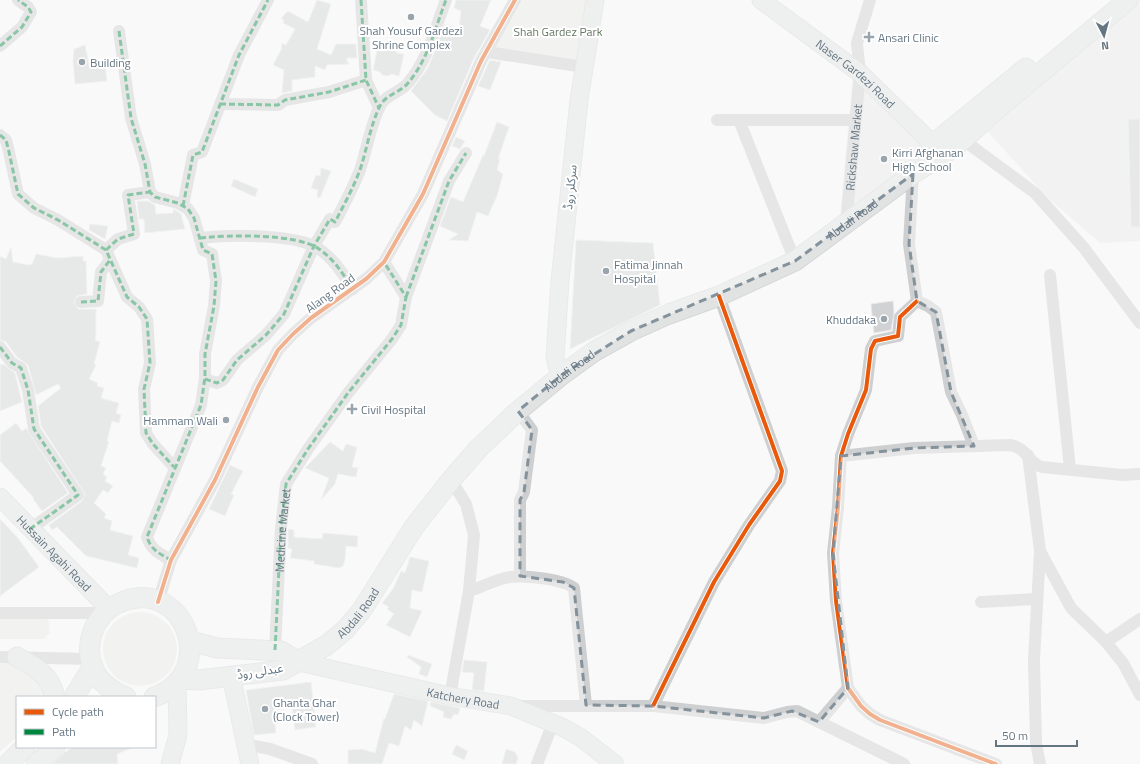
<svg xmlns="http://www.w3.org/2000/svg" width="1140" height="764" font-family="'Titillium Web','Noto Sans Arabic',sans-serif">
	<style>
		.built { fill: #e8e9e9 }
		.green { fill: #e8ebe6 }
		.building { fill: #d0d2d3; stroke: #e8e8e8 }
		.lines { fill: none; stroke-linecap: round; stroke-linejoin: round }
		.secondary-casing { stroke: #d5d6d7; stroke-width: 19 }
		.primary-casing { stroke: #d5d6d7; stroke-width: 21 }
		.street { stroke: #cecfd0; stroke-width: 12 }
		.secondary { stroke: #e1e2e2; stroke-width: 17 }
		.primary { stroke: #e1e2e2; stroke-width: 19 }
		.quiet { stroke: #00873e; stroke-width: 3; stroke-dasharray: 6 3; stroke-linecap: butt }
		.cycleway-casing { stroke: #fff; stroke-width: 6 }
		.cycleway { stroke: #e8590c; stroke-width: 4 }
		.marked { fill: none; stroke: #84929c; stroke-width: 3; stroke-dasharray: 8 5; stroke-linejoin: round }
		.poi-dot { fill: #99a4ac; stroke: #fff; stroke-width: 1.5 }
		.labels { text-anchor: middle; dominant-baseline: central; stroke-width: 4; stroke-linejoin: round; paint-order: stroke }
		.poi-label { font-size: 12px; fill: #657683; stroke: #fff; text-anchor: start }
		.park-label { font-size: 12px; fill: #687a64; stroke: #fff }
		.street-label { font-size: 12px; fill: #657683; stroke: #fff }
	</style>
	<rect width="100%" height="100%" fill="#f9f9f9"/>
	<g class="built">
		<path d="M1136,0H1140V241L1100,243L1048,198L987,131Z"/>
		<path d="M853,74L932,145L839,229Z"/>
	</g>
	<g class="green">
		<path d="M515,0H595L584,67L487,52Z"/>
		<circle cx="140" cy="649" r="37"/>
		<path d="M0,616L47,619L49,622L50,633L44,639H0Z"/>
		<path d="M0,662C32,662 32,673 48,697H17V737L0,752Z"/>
	</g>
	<g class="building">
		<path d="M317,0L331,4L317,49L331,55L336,44H356L357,58H347V62L350,64L327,65L325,70L315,66V77L292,80V91L282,93L284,70L273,65L281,50L282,43L286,45L295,29L283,23L284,20L281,18L288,11L308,22Z"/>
		<path d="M456,0H491L480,26L490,30L474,58L447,121L435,115L411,91L428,68L445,24L459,29L461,11L454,8Z"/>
		<path d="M85,45L89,65H105L107,81L75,84L73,61L74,49Z"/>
		<path d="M378,46L395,49L397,53L404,54L399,76L391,74L388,76L382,75L380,72L373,70Z"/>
		<path d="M490,60L501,62L490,90L478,86Z"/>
		<path d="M1128,119H1140V227H1131Z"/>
		<path d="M497,122L509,127L498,159L500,158L497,170L503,174L497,196L488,216L477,212L468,241L449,240L458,234L440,226L451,197L463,202L483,155L484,156Z"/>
		<path d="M456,137L465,141L460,149L452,146Z"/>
		<path d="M321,168L331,171L320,198L317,197L318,190L311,188L316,175L320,176Z"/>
		<path d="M234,179L258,189L255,197L231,186Z"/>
		<path d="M137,201H148L155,205L156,214L173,213V209L175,210L181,214L185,229L145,233L144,219H139Z"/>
		<path d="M90,224L108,226L105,239L89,230Z"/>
		<path d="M576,240L653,243L660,305L570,349Z"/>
		<path d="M11,247L13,262L28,265L32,264L36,254L58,258L83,256V261H86L87,294L77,296L74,302L78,309H96V334L95,340L100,342L94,364L96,365L89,379L98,383L97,386L104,388L101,398L119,403L116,413L121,415L119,423L112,421L107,441L109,442L101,466L106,468L103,474L107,477L105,481L113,486L108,493L103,490L94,503L106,514L104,518L112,521L110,530L133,536L128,555L139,558L137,568L86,556L57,527L52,530L49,525L82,501L85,494L41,426L38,406L61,388L58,384L36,395L28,365L17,357L6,342L0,340V256L6,259Z"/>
		<path d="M893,301L894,313L891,330L874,333L871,304Z"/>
		<path d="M3,364L15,373L22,402L0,411V365Z"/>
		<path d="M16,423L22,431L26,428L68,493L42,511L33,499L34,498L0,461V435Z"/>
		<path d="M330,442L343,451L346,444L357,447L352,467L358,468L356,477L338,474L335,484L321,500L329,478L305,468Z"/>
		<path d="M230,465L243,471L231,494L234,495L225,516L209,509Z"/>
		<path d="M0,519L18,538L39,567L0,596Z"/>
		<path d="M288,529L294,530V537L322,539L323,533L358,536L357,547L346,546L345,560L343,566L339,568L314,564V561L290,558L292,549L288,548Z"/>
		<path d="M410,557L429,561L422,592L412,590L410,608L422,611L410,637L386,625L394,614L387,609L389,607L382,603L393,589L401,571L405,573Z"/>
		<path d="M408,655L432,664L427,677L419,674L421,667L407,657Z"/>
		<path d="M464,660L487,662L484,691L472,690L474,673L462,672Z"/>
		<path d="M311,682L316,727L295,730L292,708L273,710L276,733L254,735L246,690Z"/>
		<path d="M394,694L428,701L422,726L414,720L411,730L405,726L399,746L389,743L382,764H348V750L362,749L375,753L384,718L385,719Z"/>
		<path d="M431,702L460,708L458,715L454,714L451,719L443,717L444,712L430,706Z"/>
		<path d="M456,745L468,751L464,760L452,754Z"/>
		<path d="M74,747H134L117,754L118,764H52L65,752Z"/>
		<path d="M506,749L515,752L518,758L516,764H502Z"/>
	</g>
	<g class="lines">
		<g class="secondary-casing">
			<g id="secondary">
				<path id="s2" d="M761,0L860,73L942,153"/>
				<path d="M563,374L557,366L555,357L560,281L579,100L595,0"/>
				<path id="s3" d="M0,497L109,609"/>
				<path id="s4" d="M299,662L450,696L511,706L562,727L580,737L615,764"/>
				<path d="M231,676L250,764"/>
				<path d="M170,764L178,735L177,682"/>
			</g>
		</g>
		<g class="primary-casing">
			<g id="primary">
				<path d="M917,168L932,145L1026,68"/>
				<path d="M190,641L217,648L281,651L299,662"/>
				<path d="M17,657C36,667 50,675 55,697"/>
				<path id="s5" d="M180,679L199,680L283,670L327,645L345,630L362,610L414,527L451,480L478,449L518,411L563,374L595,351L631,331L669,314L719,296L795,261L914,173L943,155L963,140L996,110L1128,0"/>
				<path d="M74,697L93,666"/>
				<path d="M126,697C111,691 100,683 93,668C87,653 89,635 98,621C104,612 113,605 124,601C185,579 220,673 154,697"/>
				<path d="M8,764L25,747"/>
				<path d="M36,764L55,747"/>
			</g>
		</g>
		<g class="street">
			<path d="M361,0L366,80L379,108"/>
			<path d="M119,31L131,118L145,164L150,192L155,197L178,203L188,209L194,218L203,250L212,254L216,281L214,306L205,354V377L201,405L147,537C151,550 160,554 171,560"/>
			<path d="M0,46L22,27L31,12L28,7L18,0"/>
			<path d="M487,52L584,67"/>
			<path d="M220,104L278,105L285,100L329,92L366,80"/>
			<path d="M717,120H854"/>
			<path d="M739,120L795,261"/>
			<path d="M0,135L6,140L9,152L18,194L34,208L58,220L106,250L127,297L139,307L147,319L150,363L144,389L146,433L153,444L174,467"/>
			<path d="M958,136L1035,193L1084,248L1140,323"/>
			<path d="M913,174L909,244L917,301"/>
			<path d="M183,206L193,155L202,152L239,55L268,0"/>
			<path id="s1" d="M846,225L860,73L857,43L870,0"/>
			<path d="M200,238C228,235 296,233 319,249C334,259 343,274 353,289"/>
			<path d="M106,250L118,239L134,234L128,195L150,192"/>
			<path d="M1050,275L1070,469"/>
			<path d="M406,297L449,181L466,153"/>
			<path d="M917,301L900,317L898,336L875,341L871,349L866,390L848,434L841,456L838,507L833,553L836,601L848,688L861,706L870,714L880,720L996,764"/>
			<path d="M917,301L928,306L936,312L951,392L962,415L974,446"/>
			<path d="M81,302L98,301L101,272L110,260"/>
			<path d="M0,347L12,363L21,368L28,390L34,429L78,495L30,529"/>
			<path d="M205,379L217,383L223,380L237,360L266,335L284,314L314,246L330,219L335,222C344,205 353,188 360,170C367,149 370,126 380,106C386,94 400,93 408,83C428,60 435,28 446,0"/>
			<path d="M518,411L532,430L524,492L520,500V576"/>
			<path d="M1028,455L1040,551L1034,660L1036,743L1040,764"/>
			<path d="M841,456L914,448L1010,445C1028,448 1027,463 1042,467L1122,475L1140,474"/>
			<path d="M1040,551L1071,608L1106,642L1123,663L1140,695"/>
			<path d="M469,591C482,587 497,579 510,577C524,575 563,579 574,588L586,705"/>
			<path d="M158,602L171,560L215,480L258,387L278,350L293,334L311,318L366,279L384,262L423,194L481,61L515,0"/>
			<path d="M981,602L1036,599"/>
			<path d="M0,613H104"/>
			<path d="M1106,642L1140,619"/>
			<path d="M275,650L281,528L286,484L308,449L348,393L392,339L401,325L406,297L384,262"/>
			<path d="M0,657L91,659"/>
			<path d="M450,696L469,591L474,535L466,504L451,480"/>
			<path d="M517,706H653L764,718L787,712L797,711L904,764"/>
			<path d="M653,706L714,582L749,525L780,481L782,471L719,296"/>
			<path d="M819,722L848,688"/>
			<path d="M244,744L270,749L312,764"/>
			<path d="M537,764L553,723"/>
		</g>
		<use href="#secondary" class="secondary"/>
		<use href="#primary" class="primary"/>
		<g class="quiet">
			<path d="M361,0L366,80L379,108"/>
			<path d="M119,31L131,118L145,164L150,192L155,197L178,203L188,209L194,218L203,250L212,254L216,281L214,306L205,354V377L201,405L147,537C151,550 160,554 171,560"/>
			<path d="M0,46L22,27L31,12L28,7L18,0"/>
			<path d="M220,104L278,105L285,100L329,92L366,80"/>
			<path d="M0,135L6,140L9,152L18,194L34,208L58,220L106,250L127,297L139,307L147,319L150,363L144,389L146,433L153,444L174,467"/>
			<path d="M183,206L193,155L202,152L239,55L268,0"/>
			<path d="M200,238C228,235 296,233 319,249C334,259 343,274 353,289"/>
			<path d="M106,250L118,239L134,234L128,195L150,192"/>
			<path d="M406,297L449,181L466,153"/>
			<path d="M81,302L98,301L101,272L110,260"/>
			<path d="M0,347L12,363L21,368L28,390L34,429L78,495L30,529"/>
			<path d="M205,379L217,383L223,380L237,360L266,335L284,314L314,246L330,219L335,222C344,205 353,188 360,170C367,149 370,126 380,106C386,94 400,93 408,83C428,60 435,28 446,0"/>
			<path id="s6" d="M275,650L281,528L286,484L308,449L348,393L392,339L401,325L406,297L384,262"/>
		</g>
		<g class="cycleway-casing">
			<g id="cycleway">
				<path d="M917,301L900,317L898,336L875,341L871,349L866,390L848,434L841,456L838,507L833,553L836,601L848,688L861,706L870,714L880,720L996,764"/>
				<path d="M158,602L171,560L215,480L258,387L278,350L293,334L311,318L366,279L384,262L423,194L481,61L515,0"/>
				<path d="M653,706L714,582L749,525L780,481L782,471L719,296"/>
			</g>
		</g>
		<use href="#cycleway" class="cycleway"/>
	</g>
	<path d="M0 0H1140V764H0ZM913,174L909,244L917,301L936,312L951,392L974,446L914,448L841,456L833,553L848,688L819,722L792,711L764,718L653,706L586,705L574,588L563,582L520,576V500L524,492L532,430L518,411L563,374L631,331L795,261Z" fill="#f9f9f9" fill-opacity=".55" fill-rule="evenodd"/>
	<path class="marked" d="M913,174L909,244L917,301L936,312L951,392L974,446L914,448L841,456L833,553L848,688L819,722L792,711L764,718L653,706L586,705L574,588L563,582L520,576V500L524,492L532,430L518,411L563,374L631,331L795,261Z"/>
	<g class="poi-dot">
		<circle cx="411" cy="17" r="4"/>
		<path d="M867 31h4v4h4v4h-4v4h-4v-4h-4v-4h4z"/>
		<circle cx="82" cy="62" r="4"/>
		<circle cx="884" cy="159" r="4"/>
		<circle cx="606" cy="271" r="4"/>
		<circle cx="884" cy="319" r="4"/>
		<path d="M350 403h4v4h4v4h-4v4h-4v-4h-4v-4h4z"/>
		<circle cx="226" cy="420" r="4"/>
		<circle cx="265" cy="709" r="4"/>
	</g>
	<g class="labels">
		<g class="poi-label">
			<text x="411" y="30" text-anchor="middle">Shah Yousuf Gardezi<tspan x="411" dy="14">Shrine Complex</tspan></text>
			<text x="878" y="37">Ansari Clinic</text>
			<text x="90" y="62">Building</text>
			<text x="892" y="152">Kirri Afghanan<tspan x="892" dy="14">High School</tspan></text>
			<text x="614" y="264">Fatima Jinnah<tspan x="614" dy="14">Hospital</tspan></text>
			<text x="876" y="319" text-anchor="end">Khuddaka</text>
			<text x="361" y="409">Civil Hospital</text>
			<text x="218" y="420" text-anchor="end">Hammam Wali</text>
			<text x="273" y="702">Ghanta Ghar<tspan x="273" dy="14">(Clock Tower)</tspan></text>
		</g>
		<g class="park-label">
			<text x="558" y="31">Shah Gardez Park</text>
		</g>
		<g class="street-label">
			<text stroke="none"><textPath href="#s2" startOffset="120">Naser Gardezi Road</textPath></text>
			<text stroke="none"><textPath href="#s1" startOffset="78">Rickshaw Market</textPath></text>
			<text transform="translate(570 187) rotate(-84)">سرکلر روڈ</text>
			<text stroke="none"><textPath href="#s5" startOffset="846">Abdali Road</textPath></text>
			<text transform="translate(330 293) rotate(-36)">Alang Road</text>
			<text stroke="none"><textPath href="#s5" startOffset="523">Abdali Road</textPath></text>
			<text stroke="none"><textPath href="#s6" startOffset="120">Medicine Market</textPath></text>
			<text stroke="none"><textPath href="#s3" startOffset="78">Hussain Agahi Road</textPath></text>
			<text stroke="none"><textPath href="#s5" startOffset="199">Abdali Road</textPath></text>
			<text transform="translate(260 671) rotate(-9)">عبدلی روڈ</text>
			<text stroke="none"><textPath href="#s4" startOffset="168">Katchery Road</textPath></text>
		</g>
	</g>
	<rect x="16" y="696" width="140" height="52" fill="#ffffff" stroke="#c1c8cd"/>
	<rect x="24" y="709" width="20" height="6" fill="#e8590c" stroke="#c1c8cd"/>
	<text x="52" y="716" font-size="12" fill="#657683">Cycle path</text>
	<rect x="24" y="729" width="20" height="6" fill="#00873e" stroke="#c1c8cd"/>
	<text x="52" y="736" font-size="12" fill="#657683">Path</text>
	<g transform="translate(1104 36) rotate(174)" stroke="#ffffff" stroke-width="3" paint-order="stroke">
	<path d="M0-3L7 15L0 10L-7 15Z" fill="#657683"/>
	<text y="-6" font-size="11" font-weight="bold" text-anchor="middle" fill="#657683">N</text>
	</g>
	<path d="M996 740v6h81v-6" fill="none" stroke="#657683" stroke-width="2"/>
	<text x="1002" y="740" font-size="12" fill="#657683" stroke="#ffffff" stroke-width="3" paint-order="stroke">50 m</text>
</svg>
